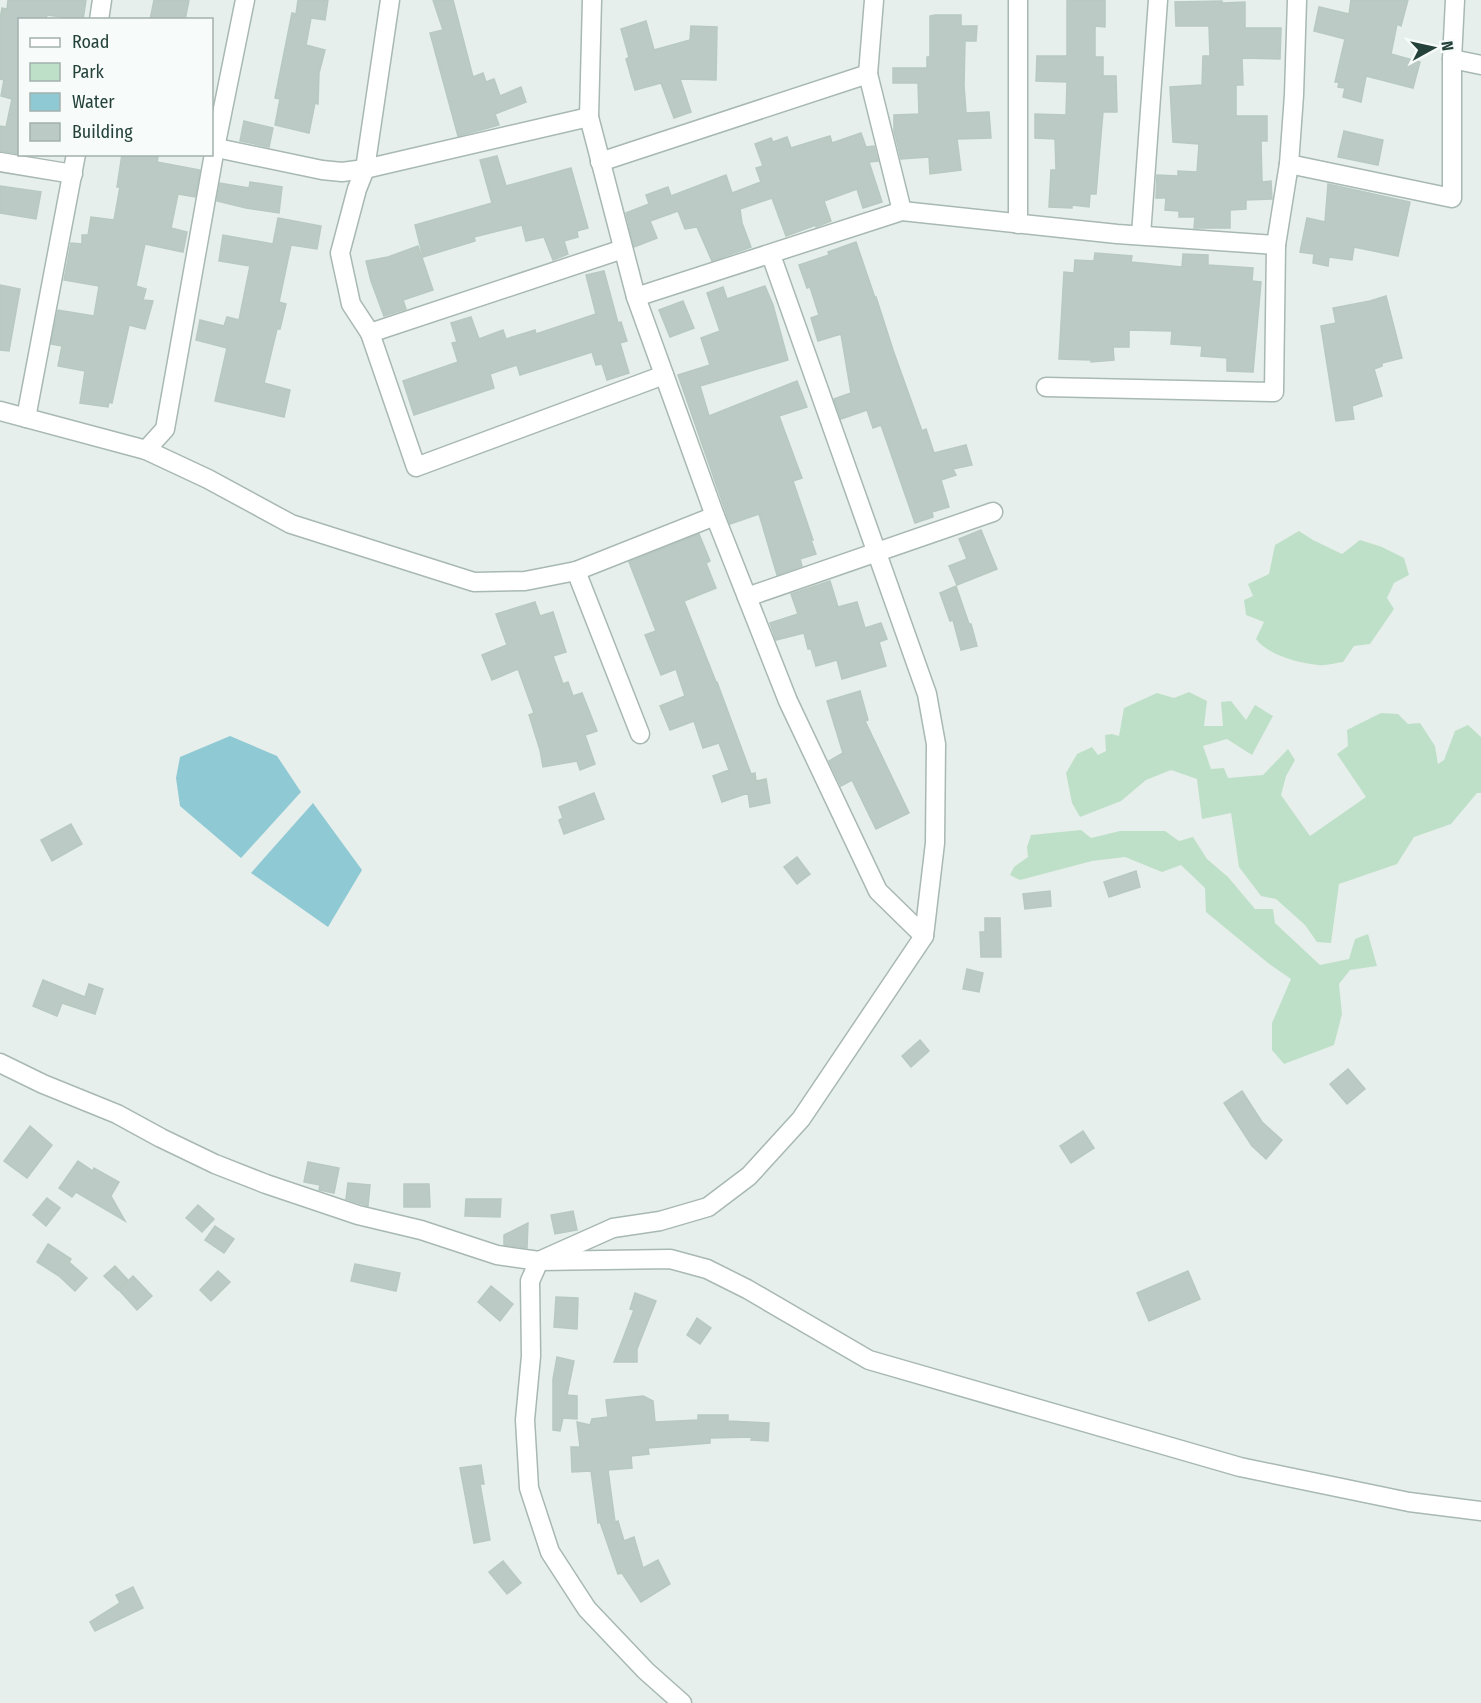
<svg xmlns="http://www.w3.org/2000/svg" width="1481" height="1703" font-family="'Fira Sans Condensed',sans-serif">
	<style>
		.green { fill: #bfe0c8 }
		.water { fill: #8ec9d4 }
		.building { fill: #bbcac4; stroke: #b8c9c2; stroke-width: 1.5 }
		.lines { fill: none; stroke-linecap: round; stroke-linejoin: round }
		.street-casing { stroke: #a8b8b2; stroke-width: 21 }
		.street { stroke: #fff; stroke-width: 18 }
	</style>
	<rect width="100%" height="100%" fill="#e6efeb"/>
	<g class="green">
		<path d="M1299,531L1313,540L1342,554L1360,540L1382,547L1404,558L1409,575L1394,583L1387,598L1394,609L1370,644L1354,646L1343,662C1335,663 1326,666 1318,665C1298,663 1268,655 1256,639L1264,622L1246,615L1244,600L1253,596L1248,584L1269,574L1275,545Z"/>
		<path d="M1189,692L1207,701L1204,726H1223L1221,702L1231,701L1246,720L1255,705L1273,716L1252,755L1227,739L1203,746L1211,769L1224,768L1228,778L1263,775L1288,749L1295,760L1286,776L1281,795L1310,836L1366,797L1337,754L1348,746L1347,730L1381,713L1398,714L1408,724L1420,723L1435,746L1438,764L1444,760L1455,731L1468,725L1481,737V793H1477L1451,824L1414,837L1397,864L1339,884L1331,943L1317,942L1305,925L1276,899L1261,896L1239,867L1231,813L1202,819L1197,779L1171,770L1146,780L1121,801L1080,817L1072,803L1066,773L1077,754L1092,747L1098,755L1106,751L1105,735L1112,734L1119,736L1124,708L1157,693L1174,698Z"/>
		<path d="M1081,830L1091,838L1120,831H1165L1179,841L1193,837L1207,859L1228,877L1255,909H1273L1275,923L1320,965L1349,959L1355,939L1368,934L1377,966L1350,970L1339,984L1342,1014L1334,1045L1284,1064L1272,1050V1023L1291,979L1268,963L1206,912L1205,888L1181,865L1162,872L1125,857L1092,861L1020,880L1010,875L1014,867L1028,857L1027,847L1031,835Z"/>
	</g>
	<g class="water">
		<path d="M230,736L277,756L301,792L241,858L180,806L176,778L180,757Z"/>
		<path d="M313,803L362,870L328,927L251,873Z"/>
	</g>
	<g class="building">
		<path d="M8,0H86L83,20L47,15L46,20H20V154L0,151V126L6,127L12,99L1,96L4,80L0,79V19L2,8L10,10L7,9Z"/>
		<path d="M154,0H189L185,20H150Z"/>
		<path d="M298,0H328L325,20L311,18L306,45L325,50L319,73L318,104L315,103L309,133L275,125L280,99L275,98L292,13L296,14Z"/>
		<path d="M433,0H453L473,77L483,73L486,82L494,79L500,96L521,87L526,102L495,114L499,125L458,136L430,33L443,30Z"/>
		<path d="M1067,0H1105V27L1095,26V57H1103V76H1116L1117,112H1103L1096,194H1090L1089,207L1072,205V208L1049,207L1051,170H1056L1055,139L1035,138V114L1066,115L1067,82L1036,81L1037,56H1067Z"/>
		<path d="M1351,0H1408L1401,26L1397,24L1391,54L1420,62L1413,88L1366,76L1361,102L1343,97L1345,88L1338,87L1339,82H1335L1345,39L1314,31L1319,7L1349,14Z"/>
		<path d="M1222,1V3L1245,2V28H1281L1280,59L1242,58L1243,85H1236V116H1267V141H1261L1262,182L1271,181L1272,199L1246,200V209L1230,210V228H1194L1195,217H1179V211L1165,210L1166,198H1156L1157,175L1178,176V171L1197,172L1199,144L1173,142L1170,87L1202,85L1203,56H1210L1209,26H1176L1175,2Z"/>
		<path d="M935,15H961V26H977L976,41H965L964,85L966,113L989,112L991,138L957,139L961,170L930,174L929,157L901,159L894,131V115L919,114L918,83H893V68H927V57H930V16Z"/>
		<path d="M646,21L654,50L690,40L691,26L717,27L716,80L680,79L691,112L674,118L661,83L635,90L626,59L629,57L621,29Z"/>
		<path d="M244,121L273,128L269,147L240,141Z"/>
		<path d="M1344,131L1383,140L1378,165L1338,157Z"/>
		<path d="M861,133L866,147L874,146L878,161L869,162L882,202L863,208L857,189L824,201L831,221L816,227V225L786,236L772,198L740,209L742,223L751,247L712,261L697,227L685,229L678,211L650,221L657,238L634,247L626,213L649,204L646,195L668,187L671,196L726,175L732,193L761,182L756,168L763,166L755,144L771,138L773,142L787,137L791,148L830,136L832,143Z"/>
		<path d="M122,154H146L158,157L157,162L200,170L195,197L178,194L171,228L187,232L183,252L145,244L136,286L146,289L143,300L153,301L145,329L129,325L112,403L109,402L108,407L80,403L85,371L58,366L62,346L51,344L58,310L94,316L99,286L64,280L71,243L82,244V235H88L91,217L114,220L120,187H117Z"/>
		<path d="M497,156L506,186L571,168L588,228L577,231L578,237L564,241L568,254L553,260L544,237L526,241L522,225L474,237L475,241L423,257L415,225L492,203L480,160Z"/>
		<path d="M250,182L282,187L279,213L246,208L217,201L220,183L249,188Z"/>
		<path d="M1328,184L1410,202L1398,256L1354,247L1352,260L1329,257L1328,266L1313,263L1314,254L1300,252L1307,218L1325,222Z"/>
		<path d="M0,186L41,192L36,219L0,213Z"/>
		<path d="M278,218L321,226L317,249L291,245L279,302L286,304L280,329H277L264,383L290,390L284,417L215,401L227,348L196,340L200,320L224,326L227,317L239,320L250,266L219,261L223,235L273,244Z"/>
		<path d="M856,242L875,298L876,297L893,350L922,431L926,429L934,453L966,445L972,465L953,469L956,475L941,480L949,507L932,512L933,517L915,523L881,425L873,428L867,410L841,419L834,399L851,393L841,334L818,341L811,318L819,315L810,287L807,288L799,265L829,255L828,252Z"/>
		<path d="M418,246L433,290L403,300L406,309L384,316L371,281L366,261L388,257Z"/>
		<path d="M1095,253L1132,256L1131,262L1182,267L1183,254L1208,255V265L1253,268L1252,281L1261,282L1253,372L1227,371V358L1201,356L1202,346L1171,344L1172,331L1129,330V347H1113L1114,360L1091,362V360L1059,359L1064,272L1074,273L1075,260L1094,261Z"/>
		<path d="M604,271L618,323L621,322L627,341L620,343L629,373L607,380L602,364L596,365L592,352L520,375L517,365L490,374L494,388L414,415L403,381L458,362L452,343L457,342L451,323L471,317L479,339L503,330L506,339L535,330L536,334L596,314L586,275Z"/>
		<path d="M0,285L20,289L9,351L0,350Z"/>
		<path d="M765,286L773,305L788,360L700,386L709,416L797,381L807,407L779,416L802,478L793,481L813,540H811L816,554L800,559L802,566L777,575L759,514L730,524L678,375L710,365L701,338L720,331L707,293L723,287L727,299Z"/>
		<path d="M1386,296L1402,358L1382,363V366L1374,369L1382,396L1352,406L1354,419L1336,421L1321,326L1336,323L1333,308L1370,301Z"/>
		<path d="M683,301L694,328L670,337L659,310Z"/>
		<path d="M981,530L997,569L957,585L949,566L967,559L959,539Z"/>
		<path d="M699,534L710,561L706,563L716,588L684,601L716,682H717L751,774L755,773L756,781L766,779L770,803L750,807L748,793L722,802L713,776L729,770L719,743L703,748L694,721L670,730L660,706L685,696L676,669L661,675L645,635L656,631L629,562Z"/>
		<path d="M830,581L838,607L857,602L865,628L881,623L887,639L879,642L886,666L842,679L837,660L816,666L811,649H808L804,633L776,640L770,623L798,614L791,594Z"/>
		<path d="M956,586L969,624H971L977,646L961,650L953,620L950,621L940,593Z"/>
		<path d="M535,602L540,616L553,612L566,652L553,656L563,684L568,682L573,696L582,693L597,731L585,735L595,764L580,770L577,761L543,767L540,750L529,715L534,713L518,669L492,680L482,655L507,645L496,614Z"/>
		<path d="M860,691L868,720L865,721L909,813L876,829L852,780L841,786L829,761L843,753L827,701Z"/>
		<path d="M594,793L604,819L564,834L559,820L563,818L559,807Z"/>
		<path d="M71,824L82,844L52,861L41,840Z"/>
		<path d="M797,857L810,874L797,884L784,867Z"/>
		<path d="M1136,871L1140,887L1109,897L1104,882Z"/>
		<path d="M1050,891L1051,906L1025,909L1023,894Z"/>
		<path d="M985,918H1000L1001,957H981L980,932H985Z"/>
		<path d="M967,969L983,973L979,992L963,989Z"/>
		<path d="M43,980L85,997L89,984L103,989L95,1014L62,1003L57,1016L33,1006Z"/>
		<path d="M920,1040L929,1051L911,1067L902,1056Z"/>
		<path d="M1348,1069L1365,1089L1347,1104L1330,1084Z"/>
		<path d="M1242,1091L1262,1122L1282,1140L1266,1159L1252,1146L1224,1103Z"/>
		<path d="M30,1126L52,1145L27,1178L4,1161Z"/>
		<path d="M1083,1131L1094,1148L1071,1163L1060,1146Z"/>
		<path d="M78,1161L93,1171L94,1168L119,1182L111,1196L125,1221L76,1192L72,1197L59,1188Z"/>
		<path d="M308,1162L339,1168L334,1193L319,1190L320,1185L304,1182Z"/>
		<path d="M348,1183L370,1185L368,1206L346,1199Z"/>
		<path d="M404,1184H429L430,1207H404Z"/>
		<path d="M47,1198L60,1208L46,1226L33,1215Z"/>
		<path d="M466,1199H501L500,1217L465,1216Z"/>
		<path d="M198,1205L214,1219L202,1232L186,1218Z"/>
		<path d="M573,1211L577,1230L555,1234L551,1215Z"/>
		<path d="M528,1223L527,1248L504,1245V1235Z"/>
		<path d="M215,1226L234,1239L224,1253L205,1240Z"/>
		<path d="M48,1244L71,1259L69,1262L87,1278L75,1291L59,1276L37,1262Z"/>
		<path d="M355,1264L400,1273L396,1291L351,1281Z"/>
		<path d="M115,1266L128,1280L118,1290L104,1276Z"/>
		<path d="M218,1271L230,1282L211,1301L200,1290Z"/>
		<path d="M1188,1271L1200,1299L1149,1321L1137,1293Z"/>
		<path d="M133,1276L152,1296L137,1310L119,1290Z"/>
		<path d="M491,1286L513,1304L500,1321L478,1302Z"/>
		<path d="M635,1293L656,1301L637,1349V1362H614L634,1310L630,1309Z"/>
		<path d="M556,1297L578,1298L577,1329L554,1327Z"/>
		<path d="M697,1318L711,1328L700,1344L687,1335Z"/>
		<path d="M557,1357L574,1361L567,1395L577,1396V1419L563,1418L560,1431L553,1430V1379Z"/>
		<path d="M643,1396L653,1401L655,1422L698,1420V1415H728V1421L769,1423L768,1441L751,1440L752,1437L710,1438V1443L648,1448L649,1454L631,1456L632,1468L608,1470L615,1522L618,1521L624,1541L634,1537L643,1568L658,1560L670,1584L641,1602L622,1573L618,1574L600,1522L598,1523L591,1471L572,1472L571,1447H580L577,1422L590,1425L592,1419L608,1417L606,1400Z"/>
		<path d="M481,1465L484,1484H480L490,1540L474,1543L460,1468Z"/>
		<path d="M503,1561L521,1583L507,1594L489,1572Z"/>
		<path d="M133,1587L143,1608L95,1631L90,1622L120,1603L116,1595Z"/>
	</g>
	<g class="lines">
		<g class="street-casing">
			<g id="street">
				<path d="M390,0L365,169L357,189L340,253L351,304L370,333L623,249"/>
				<path d="M592,0L589,117L636,297L715,516L788,701L878,891L924,936L801,1119L749,1176L708,1207L660,1221L613,1228L539,1261L530,1281L531,1356L525,1420L529,1488L550,1552L587,1609L646,1671L682,1703"/>
				<path d="M874,0L868,74L902,211"/>
				<path d="M99,20L102,0"/>
				<path d="M1452,59L1455,0"/>
				<path d="M212,147L322,170L342,172L365,169L589,117"/>
				<path d="M0,162L73,174"/>
				<path d="M600,162L868,74"/>
				<path d="M1289,164L1294,95L1297,0"/>
				<path d="M1018,224V0"/>
				<path d="M1141,235L1158,0"/>
				<path d="M771,255L927,694L936,744L935,843L924,936"/>
				<path d="M636,297L902,211L1117,234L1276,245L1289,164L1452,198V59L1481,65"/>
				<path d="M370,333L416,467L664,375"/>
				<path d="M1046,387L1274,392L1276,245"/>
				<path d="M0,411L146,450L208,479L291,524L474,582L525,581L576,571L715,516"/>
				<path d="M26,418L76,154"/>
				<path d="M146,450L165,429L215,148L245,0"/>
				<path d="M576,571L640,734"/>
				<path d="M747,597L993,512"/>
				<path d="M0,1063L43,1084L117,1114L161,1138L215,1164L266,1184L358,1215L421,1230L497,1255L539,1261L670,1259L707,1269L747,1289L869,1360L1240,1467L1409,1502L1481,1511"/>
			</g>
		</g>
		<use href="#street" class="street"/>
	</g>
	<rect x="18" y="18" width="195" height="138" fill="#f7fbf9" stroke="#a3b1ad" stroke-width="1.5"/>
	<rect x="30" y="38" width="30" height="9" fill="#ffffff" stroke="#a3b1ad" stroke-width="1.5"/>
	<text x="72" y="48" font-size="18" fill="#24423a">Road</text>
	<rect x="30" y="63" width="30" height="18" fill="#bfe0c8" stroke="#a3b1ad" stroke-width="1.5"/>
	<text x="72" y="78" font-size="18" fill="#24423a">Park</text>
	<rect x="30" y="93" width="30" height="18" fill="#8ec9d4" stroke="#a3b1ad" stroke-width="1.5"/>
	<text x="72" y="108" font-size="18" fill="#24423a">Water</text>
	<rect x="30" y="123" width="30" height="18" fill="#bbcac4" stroke="#a3b1ad" stroke-width="1.5"/>
	<text x="72" y="138" font-size="18" fill="#24423a">Building</text>
	<g transform="translate(1433 48) rotate(82)" stroke="#f7fbf9" stroke-width="4.5" paint-order="stroke">
	<path d="M0-4.5L10 22L0 15L-10 22Z" fill="#24423a"/>
	<text y="-9" font-size="16" font-weight="bold" text-anchor="middle" fill="#24423a">N</text>
	</g>
</svg>
